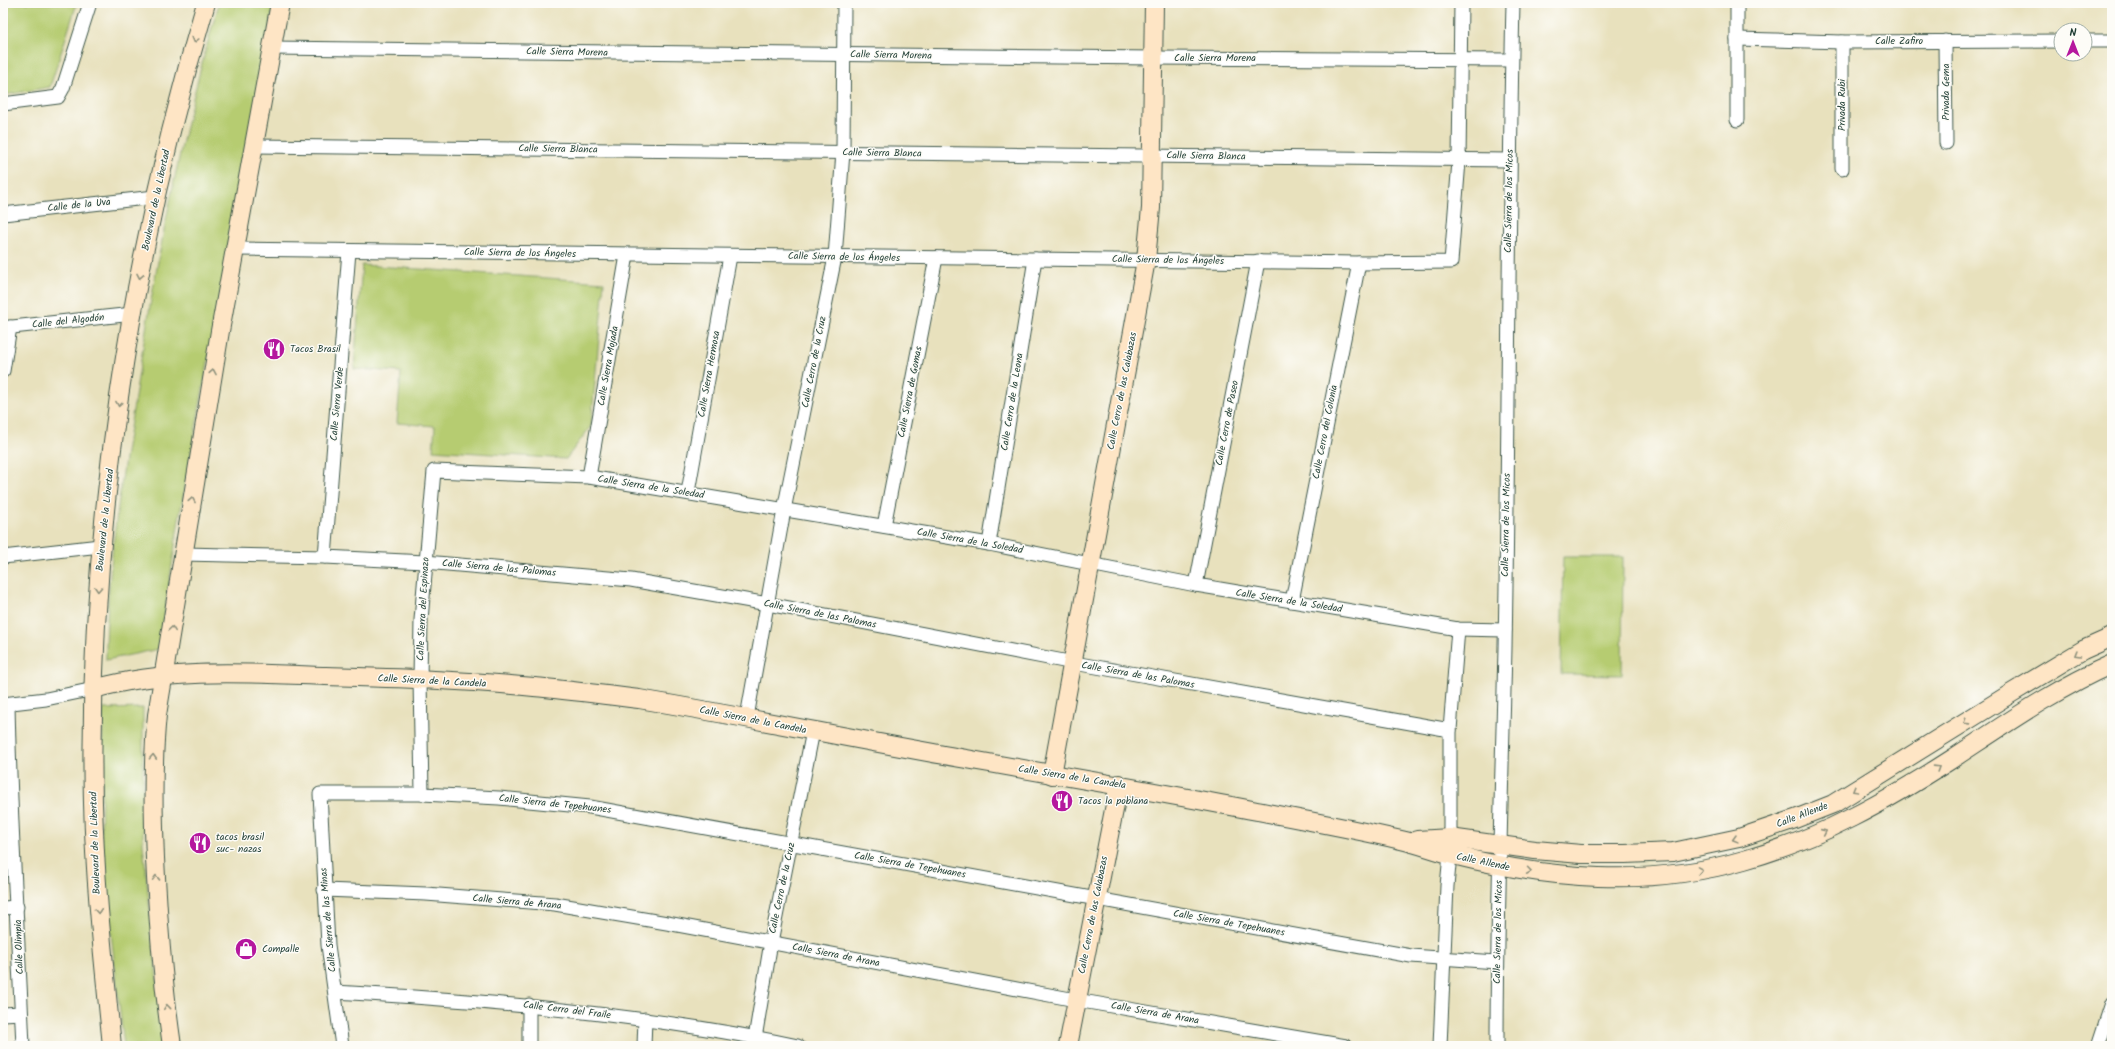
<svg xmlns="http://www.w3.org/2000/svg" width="2115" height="1049" font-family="Kalam,sans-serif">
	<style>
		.green { fill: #b6cc71; stroke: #6a8452 }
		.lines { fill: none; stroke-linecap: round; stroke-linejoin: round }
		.street-casing { stroke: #3d5649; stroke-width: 15 }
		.secondary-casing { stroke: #3d5649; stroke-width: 20 }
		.street { stroke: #fff; stroke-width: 13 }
		.secondary { stroke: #fee5c5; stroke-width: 18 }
		.oneway { stroke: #8e917c }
		.labels { text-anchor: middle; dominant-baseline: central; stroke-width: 3; stroke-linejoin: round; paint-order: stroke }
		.street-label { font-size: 10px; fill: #1f3d34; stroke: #fdfcf7 }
		.poi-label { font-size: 10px; fill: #1f3d34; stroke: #fdfcf7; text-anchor: start }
	</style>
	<rect width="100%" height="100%" fill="#fdfcf7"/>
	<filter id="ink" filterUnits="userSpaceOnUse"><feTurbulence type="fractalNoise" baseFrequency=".025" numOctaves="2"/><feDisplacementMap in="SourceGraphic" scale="8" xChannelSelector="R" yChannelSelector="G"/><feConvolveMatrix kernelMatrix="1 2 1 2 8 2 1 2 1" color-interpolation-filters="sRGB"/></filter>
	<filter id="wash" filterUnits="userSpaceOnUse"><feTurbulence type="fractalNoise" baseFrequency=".012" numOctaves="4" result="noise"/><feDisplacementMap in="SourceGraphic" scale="16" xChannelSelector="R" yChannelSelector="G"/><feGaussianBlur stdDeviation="0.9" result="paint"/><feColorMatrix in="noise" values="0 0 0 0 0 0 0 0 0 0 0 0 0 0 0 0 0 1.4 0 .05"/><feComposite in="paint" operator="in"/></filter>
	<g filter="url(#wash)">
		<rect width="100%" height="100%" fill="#e8e1bd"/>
		<g class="green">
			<path d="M3,3H77L50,87L5,95Z"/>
			<path d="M219,3H274L179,519L159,649L106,660C106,575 120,488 134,404C155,268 180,134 219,3Z"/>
			<path d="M362,265L604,282L591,426L566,459L433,450L435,426L397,423L401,372L354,369Z"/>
			<path d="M1563,557H1623L1622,675L1561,674Z"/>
			<path d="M143,708V844L164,1046H124L101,846L103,709Z"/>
		</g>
	</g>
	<g filter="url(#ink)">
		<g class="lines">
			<g class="street-casing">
				<g id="street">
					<path d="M1737,39L1842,42L2061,41"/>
					<path d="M1945,41L1946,143"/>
					<path d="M2085,41H2112"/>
					<path d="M1842,42V169"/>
					<path d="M271,48L1154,58L1511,60"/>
					<path d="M3,104L58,97L63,88L90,3"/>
					<path d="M1737,120V5"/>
					<path d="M255,146L1509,160"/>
					<path d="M3,214L155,197"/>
					<path d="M237,249L1359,263L1451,262L1459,161L1461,3"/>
					<path d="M3,328L133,314"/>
					<path d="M3,371L10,327"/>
					<path d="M589,477L627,255"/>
					<path d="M688,492L730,256"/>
					<path d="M884,526L936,258"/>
					<path d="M989,544L1035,259"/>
					<path d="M183,554L325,557L425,562L631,580L768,604L1074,663L1450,730"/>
					<path d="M3,557L100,546"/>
					<path d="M325,557L349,251"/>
					<path d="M1196,585L1258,261"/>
					<path d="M1292,601L1359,263"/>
					<path d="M3,704L46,699L94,689"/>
					<path d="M8,704C10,818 18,932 23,1046"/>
					<path d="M747,717L784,510L835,257L843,152L844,3"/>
					<path d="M422,794L420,679L421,620L434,471L589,477L989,544L1196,585L1292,601L1458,629L1505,630"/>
					<path d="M324,890L426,894L555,904L667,923L1076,1000L1346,1046"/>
					<path d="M3,908L17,907"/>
					<path d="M335,992C490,1001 645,1014 798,1046"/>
					<path d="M3,1014L21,1013"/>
					<path d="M754,1044L771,942L813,731"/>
					<path d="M342,1046L328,945L320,794H422L499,798L590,807L1411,956L1497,962"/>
					<path d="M529,1046V1005"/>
					<path d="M644,1046L645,1019"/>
					<path d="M1440,1046L1447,886L1450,855V730L1458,629"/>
					<path d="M1497,1046C1497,913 1502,781 1505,648C1509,433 1508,218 1513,3"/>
					<path d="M2098,1046L2112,1003"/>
				</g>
			</g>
			<g class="secondary-casing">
				<g id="secondary">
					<path d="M94,689C168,668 248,673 325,676C395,678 465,680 534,687C569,690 604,695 639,699C741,716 843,737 944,755C1049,774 1153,791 1257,811C1305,820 1354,829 1401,840C1419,844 1436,851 1453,855C1549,879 1648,888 1744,860C1820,839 1887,801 1952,759C2004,725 2055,689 2112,664"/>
					<path d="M1052,775L1146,260L1151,208L1154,3"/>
					<path d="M1417,840L1450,838L1535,850L1581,854H1625L1673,852L1739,838L1795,819L1833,804L2010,694L2083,650L2112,637"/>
					<path d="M112,1046C104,965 95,884 93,803C87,536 130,258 206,3"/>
					<path d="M172,1046C163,984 158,921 155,858C153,810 152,763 157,715L220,331L280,3"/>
					<path d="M1068,1046L1119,784"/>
				</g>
			</g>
			<use href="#street" class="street"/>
			<use href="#secondary" class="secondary"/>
		</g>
		<defs><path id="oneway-chevron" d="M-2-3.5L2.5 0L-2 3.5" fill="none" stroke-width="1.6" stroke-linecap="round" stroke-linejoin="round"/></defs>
		<g class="oneway">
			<use href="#oneway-chevron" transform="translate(195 40) rotate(105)"/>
			<use href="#oneway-chevron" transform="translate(140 276) rotate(101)"/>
			<use href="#oneway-chevron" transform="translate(213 372) rotate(-80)"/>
			<use href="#oneway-chevron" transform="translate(119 404) rotate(99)"/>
			<use href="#oneway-chevron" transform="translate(192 500) rotate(-80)"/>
			<use href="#oneway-chevron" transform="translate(98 589) rotate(93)"/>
			<use href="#oneway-chevron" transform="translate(172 629) rotate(-82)"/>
			<use href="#oneway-chevron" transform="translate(2077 654) rotate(149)"/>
			<use href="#oneway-chevron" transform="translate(1966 722) rotate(148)"/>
			<use href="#oneway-chevron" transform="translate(153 757) rotate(-87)"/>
			<use href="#oneway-chevron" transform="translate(1937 768) rotate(-32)"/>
			<use href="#oneway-chevron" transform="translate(1855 790) rotate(150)"/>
			<use href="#oneway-chevron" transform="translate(1824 832) rotate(-24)"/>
			<use href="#oneway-chevron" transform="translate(1735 839) rotate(165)"/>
			<use href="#oneway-chevron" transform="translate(1700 870) rotate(-10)"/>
			<use href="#oneway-chevron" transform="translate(1529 871) rotate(8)"/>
			<use href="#oneway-chevron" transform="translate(156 878) rotate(-92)"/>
			<use href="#oneway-chevron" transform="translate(98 911) rotate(86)"/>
			<use href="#oneway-chevron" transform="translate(167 1007) rotate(-96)"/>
		</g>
	</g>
	<defs>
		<g id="restaurant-disc" transform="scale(1.15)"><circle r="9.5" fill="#b5179e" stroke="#fdfcf7"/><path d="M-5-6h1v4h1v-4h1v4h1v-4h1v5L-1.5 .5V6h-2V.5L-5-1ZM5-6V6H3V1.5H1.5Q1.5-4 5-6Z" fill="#fff"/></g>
		<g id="shop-disc" transform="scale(1.15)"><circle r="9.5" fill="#b5179e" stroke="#fdfcf7"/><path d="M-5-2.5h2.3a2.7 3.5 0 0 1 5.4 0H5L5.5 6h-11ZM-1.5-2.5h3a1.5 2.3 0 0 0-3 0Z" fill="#fff"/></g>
	</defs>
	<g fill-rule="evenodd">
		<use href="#restaurant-disc" x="274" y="349"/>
		<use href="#restaurant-disc" x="1062" y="801"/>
		<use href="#restaurant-disc" x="200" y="843"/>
		<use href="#shop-disc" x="246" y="949"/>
	</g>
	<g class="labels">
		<g class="street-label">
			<text x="1899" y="41">Calle Zafiro</text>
			<text transform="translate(567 52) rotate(1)">Calle Sierra Morena</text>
			<text transform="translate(891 55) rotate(1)">Calle Sierra Morena</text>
			<text x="1215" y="58">Calle Sierra Morena</text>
			<text transform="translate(1946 92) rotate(-90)">Privada Gema</text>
			<text transform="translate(1842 105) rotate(-90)">Privada Rubi</text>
			<text transform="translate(558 149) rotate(1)">Calle Sierra Blanca</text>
			<text transform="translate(882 153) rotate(1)">Calle Sierra Blanca</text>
			<text transform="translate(1206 156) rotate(1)">Calle Sierra Blanca</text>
			<text transform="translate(156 200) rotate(-78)">Boulevard de la Libertad</text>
			<text transform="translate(1509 201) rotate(-89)">Calle Sierra de los Micos</text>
			<text transform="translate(79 205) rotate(-6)">Calle de la Uva</text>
			<text transform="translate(520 253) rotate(1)">Calle Sierra de los Ángeles</text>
			<text transform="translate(844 257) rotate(1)">Calle Sierra de los Ángeles</text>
			<text transform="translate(1168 260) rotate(1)">Calle Sierra de los Ángeles</text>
			<text transform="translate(68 321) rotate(-6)">Calle del Algodón</text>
			<text transform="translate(814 362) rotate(-79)">Calle Cerro de la Cruz</text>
			<text transform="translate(608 366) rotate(-80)">Calle Sierra Mojada</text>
			<text transform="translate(709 374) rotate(-80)">Calle Sierra Hermosa</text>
			<text transform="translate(1122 391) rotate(-79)">Calle Cerro de las Calabazas</text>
			<text transform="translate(910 392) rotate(-79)">Calle Sierra de Gomas</text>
			<text transform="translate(1012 402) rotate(-81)">Calle Cerro de la Leona</text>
			<text transform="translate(337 404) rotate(-85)">Calle Sierra Verde</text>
			<text transform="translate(1227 423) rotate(-79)">Calle Cerro de Paseo</text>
			<text transform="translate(1325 432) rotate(-79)">Calle Cerro del Colonia</text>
			<text transform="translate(651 487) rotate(9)">Calle Sierra de la Soledad</text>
			<text transform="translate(105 520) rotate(-84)">Boulevard de la Libertad</text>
			<text transform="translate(1506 525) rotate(-89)">Calle Sierra de los Micos</text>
			<text transform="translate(970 541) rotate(10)">Calle Sierra de la Soledad</text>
			<text transform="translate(499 568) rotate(5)">Calle Sierra de las Palomas</text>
			<text transform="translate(1289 601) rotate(9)">Calle Sierra de la Soledad</text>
			<text transform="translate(423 609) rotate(-87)">Calle Sierra del Espinazo</text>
			<text transform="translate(820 614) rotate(11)">Calle Sierra de las Palomas</text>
			<text transform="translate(1138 675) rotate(10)">Calle Sierra de las Palomas</text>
			<text transform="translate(432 681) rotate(3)">Calle Sierra de la Candela</text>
			<text transform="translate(753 720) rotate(11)">Calle Sierra de la Candela</text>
			<text transform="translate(1072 777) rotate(9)">Calle Sierra de la Candela</text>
			<text transform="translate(555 804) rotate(6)">Calle Sierra de Tepehuanes</text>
			<text transform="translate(1802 815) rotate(-21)">Calle Allende</text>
			<text transform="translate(95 843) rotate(-92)">Boulevard de la Libertad</text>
			<text transform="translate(1483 862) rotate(12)">Calle Allende</text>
			<text transform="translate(910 865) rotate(10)">Calle Sierra de Tepehuanes</text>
			<text transform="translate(782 888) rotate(-78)">Calle Cerro de la Cruz</text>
			<text transform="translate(517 902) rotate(5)">Calle Sierra de Arana</text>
			<text transform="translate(1093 915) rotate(-79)">Calle Cerro de las Calabazas</text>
			<text transform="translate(328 920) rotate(-95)">Calle Sierra de las Minas</text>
			<text transform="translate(1229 923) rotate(10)">Calle Sierra de Tepehuanes</text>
			<text transform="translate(1498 932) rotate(-89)">Calle Sierra de los Micos</text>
			<text transform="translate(19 947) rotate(-92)">Calle Olimpia</text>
			<text transform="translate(836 955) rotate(11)">Calle Sierra de Arana</text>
			<text transform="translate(567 1010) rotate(7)">Calle Cerro del Fraile</text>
			<text transform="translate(1155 1013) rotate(10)">Calle Sierra de Arana</text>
		</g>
		<g class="poi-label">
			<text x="290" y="349">Tacos Brasil</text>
			<text x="1078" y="801">Tacos la poblana</text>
			<text x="216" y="837">tacos brasil<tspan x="216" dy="12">suc- nazas</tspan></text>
			<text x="262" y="949">Compalle</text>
		</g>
	</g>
	<rect width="2115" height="1049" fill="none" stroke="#fdfcf7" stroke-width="16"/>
	<g transform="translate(2073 42)"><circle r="19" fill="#fdfcf7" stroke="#a4b0a9"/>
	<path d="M0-3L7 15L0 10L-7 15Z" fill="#b5179e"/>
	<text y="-6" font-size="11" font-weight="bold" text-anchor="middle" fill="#1f3d34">N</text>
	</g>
</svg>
